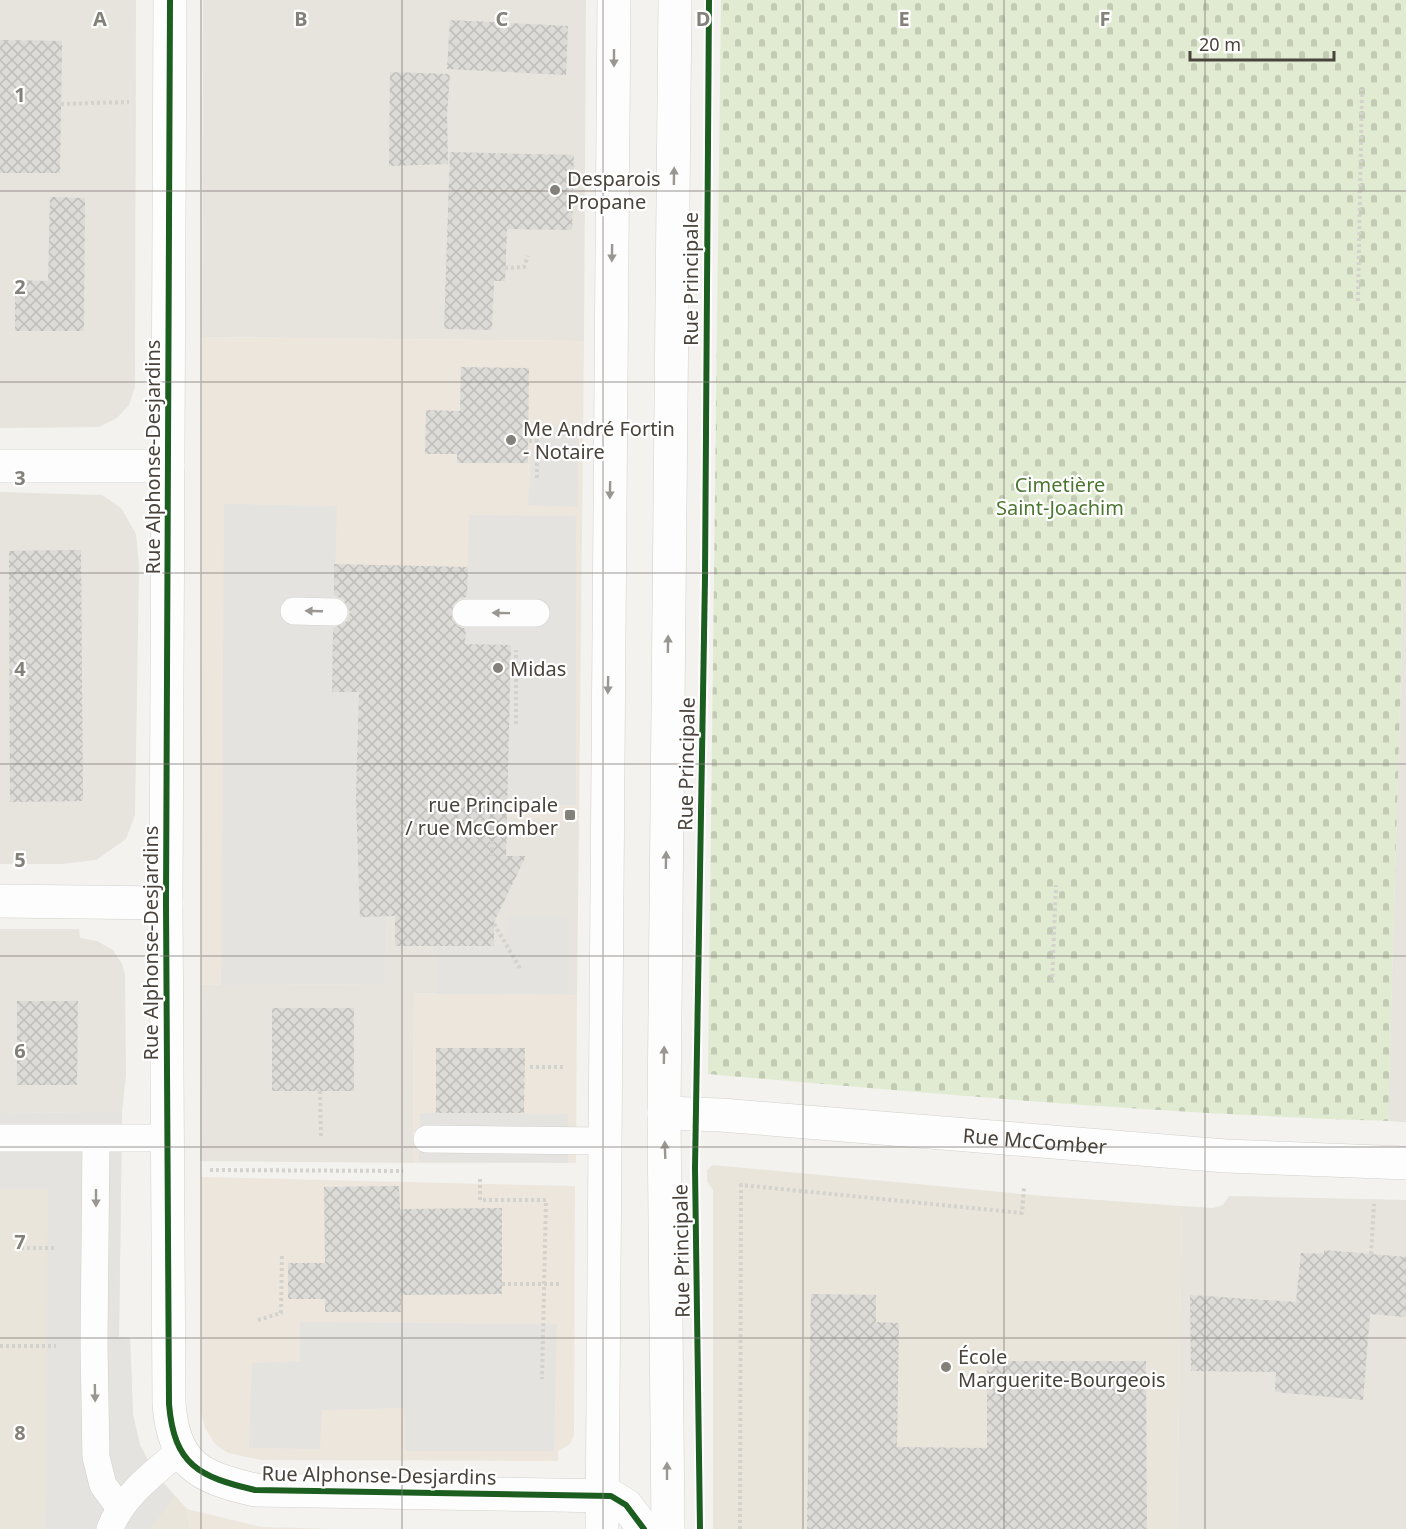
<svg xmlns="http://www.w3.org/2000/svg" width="1406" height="1529" font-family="'Noto Sans',sans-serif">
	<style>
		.residential { fill: #e7e3dd }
		.commercial { fill: #ede6dd }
		.education { fill: #e9e5db }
		.cemetery { fill: url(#cemetery-stones) }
		.parking { fill: #e5e3e0 }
		.building { fill: url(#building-cross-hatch) }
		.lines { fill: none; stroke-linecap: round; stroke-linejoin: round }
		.service-casing { stroke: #d1d0cc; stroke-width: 28 }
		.minor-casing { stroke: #d1d0cc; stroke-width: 34 }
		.tertiary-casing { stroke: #d1d0cc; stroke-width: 34 }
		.path { stroke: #d3d2cd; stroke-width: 4; stroke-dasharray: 3 3; stroke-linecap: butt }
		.service { stroke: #fdfdfd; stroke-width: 27 }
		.minor { stroke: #fdfdfd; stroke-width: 33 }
		.tertiary { stroke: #fdfdfd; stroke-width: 33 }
		.cycleway-casing { stroke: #fff; stroke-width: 10 }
		.cycleway { stroke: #1b5e20; stroke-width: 6 }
		.oneway { fill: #9a9792 }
		.grid { fill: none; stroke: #84807a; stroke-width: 1.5; stroke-opacity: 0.55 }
		.poi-dot { fill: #84807a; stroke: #fff; stroke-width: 2 }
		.labels { text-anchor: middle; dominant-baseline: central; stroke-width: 4.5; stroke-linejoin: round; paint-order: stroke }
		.poi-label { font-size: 20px; fill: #49433b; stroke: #fff; text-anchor: start }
		.street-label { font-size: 20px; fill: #49433b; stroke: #fff }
		.park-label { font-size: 20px; fill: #4c7731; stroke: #fff }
		.grid-label { font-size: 20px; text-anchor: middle; font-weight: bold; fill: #84807a; stroke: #fff; stroke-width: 4.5; stroke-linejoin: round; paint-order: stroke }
	</style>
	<defs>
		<pattern id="cemetery-stones" width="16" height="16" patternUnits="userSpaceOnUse" patternTransform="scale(1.5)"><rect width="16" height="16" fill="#e1ebd2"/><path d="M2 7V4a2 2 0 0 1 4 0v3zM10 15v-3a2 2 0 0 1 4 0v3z" fill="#c3cbb5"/></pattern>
		<pattern id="building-cross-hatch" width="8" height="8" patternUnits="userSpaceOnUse" patternTransform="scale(1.5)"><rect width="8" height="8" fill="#dddbd7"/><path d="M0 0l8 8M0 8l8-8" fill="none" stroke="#bfbdb9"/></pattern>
	</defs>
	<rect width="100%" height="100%" fill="#f3f2ef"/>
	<g class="residential">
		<path d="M0,0H136L135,387L129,405L117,418L99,427L0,428Z"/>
		<path d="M203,0H586L584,341L202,337Z"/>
		<path d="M0,492L102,495L121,508L136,534L139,566L135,815L126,839L96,860L61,864H0Z"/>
		<path d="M1406,497V1122L1388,1121Z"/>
		<path d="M506,816L579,821L577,995L414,993L413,1163L200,1161L201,985L385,984L390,827Z"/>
		<path d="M0,929H79L80,938L97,941L113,950L122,964L125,974L126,1075L122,1112L0,1113Z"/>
		<path d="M1229,1196L1406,1200V1529H1177L1182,1206L1213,1208L1223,1205Z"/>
	</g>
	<g class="commercial">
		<path d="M202,337L584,341L579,821L390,814L385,984L201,985Z"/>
		<path d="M414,993L577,995L576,1163H413Z"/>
		<path d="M201,1177L575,1186L574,1435L570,1444L558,1451V1461L261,1460L228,1453L215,1444L205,1428L201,1412Z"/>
		<path d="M187,1509L261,1527L339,1529H190Z"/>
	</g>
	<g class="education">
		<path d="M122,1112L119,1337L130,1338L133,1415L140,1445L154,1472L187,1509L190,1529H0V1113Z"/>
		<path d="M713,1165L1044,1196L1182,1206L1177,1529H713V1190L707,1181V1170Z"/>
	</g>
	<path class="cemetery" d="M721,0H1406V497L1388,1121C1161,1114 935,1094 708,1074Z"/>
	<g class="parking">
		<path d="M578,426V507L528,505L533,428Z"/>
		<path d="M224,504L337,506L332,691L359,692L356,813L390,814L385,984L221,985Z"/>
		<path d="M469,515L576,516V805H507L511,645L466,644Z"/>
		<path d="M508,916H567L568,994H436V946L506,945Z"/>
		<path d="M122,1112L119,1337L130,1338L133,1415L140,1445L154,1472L175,1497L149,1529H45L48,1189H0V1113Z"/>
		<path d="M420,1113L568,1114V1163L419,1162Z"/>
		<path d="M300,1322L557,1324L554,1451H405L404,1408L322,1410L320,1449L249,1448L252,1363L300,1361Z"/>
	</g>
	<g class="building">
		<path d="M450,20L568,26L566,75L447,69Z"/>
		<path d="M0,40L62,41L60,173H0Z"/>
		<path d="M390,72L450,74L447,115L448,164L389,166Z"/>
		<path d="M450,152L574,155L572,230L507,229L505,281H494L492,330L444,329Z"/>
		<path d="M50,197L85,198L84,331H15V280L48,281Z"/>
		<path d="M461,367L529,368L528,463H457V454H425L426,410L460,411Z"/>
		<path d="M81,550L83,801L10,802L9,551Z"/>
		<path d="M334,564L468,567L467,597L459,599L453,605L452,620L458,626L466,629L465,644L511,645L506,856H526L494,922V946H395V916L360,917L356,797L359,692H332L333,628L347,621L350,612L343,599L334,596Z"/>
		<path d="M17,1001H78L77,1085H17Z"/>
		<rect x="272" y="1008" width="82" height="83"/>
		<path d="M436,1048H525L524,1113H436Z"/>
		<path d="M399,1186L400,1209L502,1208V1294L401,1295V1312H325V1299H288V1263H325L324,1187Z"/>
		<path d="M1324,1250L1406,1257V1317L1370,1314L1363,1400L1275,1392L1276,1372L1191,1371L1190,1295L1296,1302L1301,1253L1324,1254Z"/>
		<path d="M811,1294L876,1295V1322L899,1323L897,1447L987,1448V1361H1146L1147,1529H807Z"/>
	</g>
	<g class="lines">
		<g class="service-casing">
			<g id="service">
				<path d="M294,611L334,612"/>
				<path d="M466,613H536"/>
				<path d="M0,1138H167"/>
				<path d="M96,1139L94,1346L96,1457L103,1485L120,1508"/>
				<path d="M427,1139L603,1141"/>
				<path d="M110,1529C121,1497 155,1472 180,1451"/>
			</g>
		</g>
		<g class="minor-casing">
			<g id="minor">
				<path d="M170,0L166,903L169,1404C174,1465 199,1477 255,1490L611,1496L626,1505L644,1529"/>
				<path d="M0,466H168"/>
				<path d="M0,901L166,903"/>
				<path id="s1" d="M664,1113L721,1115L1226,1156L1406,1163"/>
			</g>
		</g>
		<g class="tertiary-casing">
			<g id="tertiary">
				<path d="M602,1529L614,0"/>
				<path d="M668,1529L664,1113L675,0"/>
			</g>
		</g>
		<g class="path">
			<path d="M61,104L129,102"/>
			<path d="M505,268L524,267L528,256"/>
			<path d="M1358,301L1362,89"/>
			<path d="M529,441H537V481"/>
			<path d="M516,724V650"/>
			<path d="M492,856V834"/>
			<path d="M494,924L521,970"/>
			<path d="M1052,983L1056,885"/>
			<path d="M530,1067H563"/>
			<path d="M320,1091L321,1138"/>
			<path d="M210,1170L403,1171"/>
			<path d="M480,1179V1200H546L542,1379"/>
			<path d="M21,1248H56"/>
			<path d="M1371,1254L1374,1204"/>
			<path d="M502,1284H562"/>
			<path d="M258,1320L281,1313L282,1255"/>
			<path d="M0,1346H56"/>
			<path d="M740,1529L741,1185L1022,1213L1024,1188"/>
		</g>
		<use href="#service" class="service"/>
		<use href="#minor" class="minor"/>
		<use href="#tertiary" class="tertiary"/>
		<g class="cycleway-casing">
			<g id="cycleway">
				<path d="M170,0L166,903L169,1404C174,1465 199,1477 255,1490L611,1496L626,1505L644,1529"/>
				<path d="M700,1529L695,1168L705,577L709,0"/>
			</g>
		</g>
		<use href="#cycleway" class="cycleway"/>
	</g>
	<defs><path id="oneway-solid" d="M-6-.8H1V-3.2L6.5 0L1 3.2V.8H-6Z" transform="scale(1.5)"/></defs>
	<g class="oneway">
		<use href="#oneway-solid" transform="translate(614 58) rotate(90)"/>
		<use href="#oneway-solid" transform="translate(674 176) rotate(-89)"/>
		<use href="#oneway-solid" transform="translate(612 253) rotate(91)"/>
		<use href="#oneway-solid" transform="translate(610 490) rotate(91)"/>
		<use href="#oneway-solid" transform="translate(314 611) rotate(-178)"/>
		<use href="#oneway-solid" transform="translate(501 613) rotate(-179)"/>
		<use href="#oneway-solid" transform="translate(668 644) rotate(-89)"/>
		<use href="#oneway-solid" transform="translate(608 685) rotate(91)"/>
		<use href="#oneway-solid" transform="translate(666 860) rotate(-89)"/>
		<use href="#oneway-solid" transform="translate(664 1055) rotate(-89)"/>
		<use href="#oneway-solid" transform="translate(665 1150) rotate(-92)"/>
		<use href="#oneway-solid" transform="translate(96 1198) rotate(90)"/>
		<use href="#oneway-solid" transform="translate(95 1393) rotate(89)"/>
		<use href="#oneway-solid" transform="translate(667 1471) rotate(-90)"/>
	</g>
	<path class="grid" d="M201,0V1529M402,0V1529M603,0V1529M803,0V1529M1004,0V1529M1205,0V1529M0,191H1406M0,382H1406M0,573H1406M0,764H1406M0,956H1406M0,1147H1406M0,1338H1406"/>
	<g class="poi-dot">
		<circle cx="555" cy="190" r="6"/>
		<circle cx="511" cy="440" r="6"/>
		<circle cx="498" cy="668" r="6"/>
		<rect x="564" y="809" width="12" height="12" rx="3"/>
		<circle cx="946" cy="1367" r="6"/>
	</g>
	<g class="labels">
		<g class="poi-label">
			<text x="567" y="178">Desparois<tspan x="567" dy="23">Propane</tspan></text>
			<text x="523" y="428">Me André Fortin<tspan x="523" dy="23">- Notaire</tspan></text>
			<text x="510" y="668">Midas</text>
			<text x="558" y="804" text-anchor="end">rue Principale<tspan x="558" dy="23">/ rue McComber</tspan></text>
			<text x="958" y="1356">École<tspan x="958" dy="23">Marguerite-Bourgeois</tspan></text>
		</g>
		<g class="street-label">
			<text transform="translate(690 279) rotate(-90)">Rue Principale</text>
			<text transform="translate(152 457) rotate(-90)">Rue Alphonse-Desjardins</text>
			<text transform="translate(686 764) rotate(-89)">Rue Principale</text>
			<text transform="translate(150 943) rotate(-90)">Rue Alphonse-Desjardins</text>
			<text stroke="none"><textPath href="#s1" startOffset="372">Rue McComber</textPath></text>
			<text transform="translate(681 1251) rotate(-91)">Rue Principale</text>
			<text transform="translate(379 1475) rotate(1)">Rue Alphonse-Desjardins</text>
		</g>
		<g class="park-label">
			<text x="1060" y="484">Cimetière<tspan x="1060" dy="23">Saint-Joachim</tspan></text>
		</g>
	</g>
	<g class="grid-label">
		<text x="100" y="26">A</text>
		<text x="301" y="26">B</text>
		<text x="502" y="26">C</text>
		<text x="703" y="26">D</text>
		<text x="904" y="26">E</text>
		<text x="1105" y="26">F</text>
		<text x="20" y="102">1</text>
		<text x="20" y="294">2</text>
		<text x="20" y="485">3</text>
		<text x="20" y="676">4</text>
		<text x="20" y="867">5</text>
		<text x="20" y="1058">6</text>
		<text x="20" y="1249">7</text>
		<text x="20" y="1440">8</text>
	</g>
	<path d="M1190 51v9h144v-9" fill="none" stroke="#49433b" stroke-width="3"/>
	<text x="1199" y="51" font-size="18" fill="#49433b" stroke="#ffffff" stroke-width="4.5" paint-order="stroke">20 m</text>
</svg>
